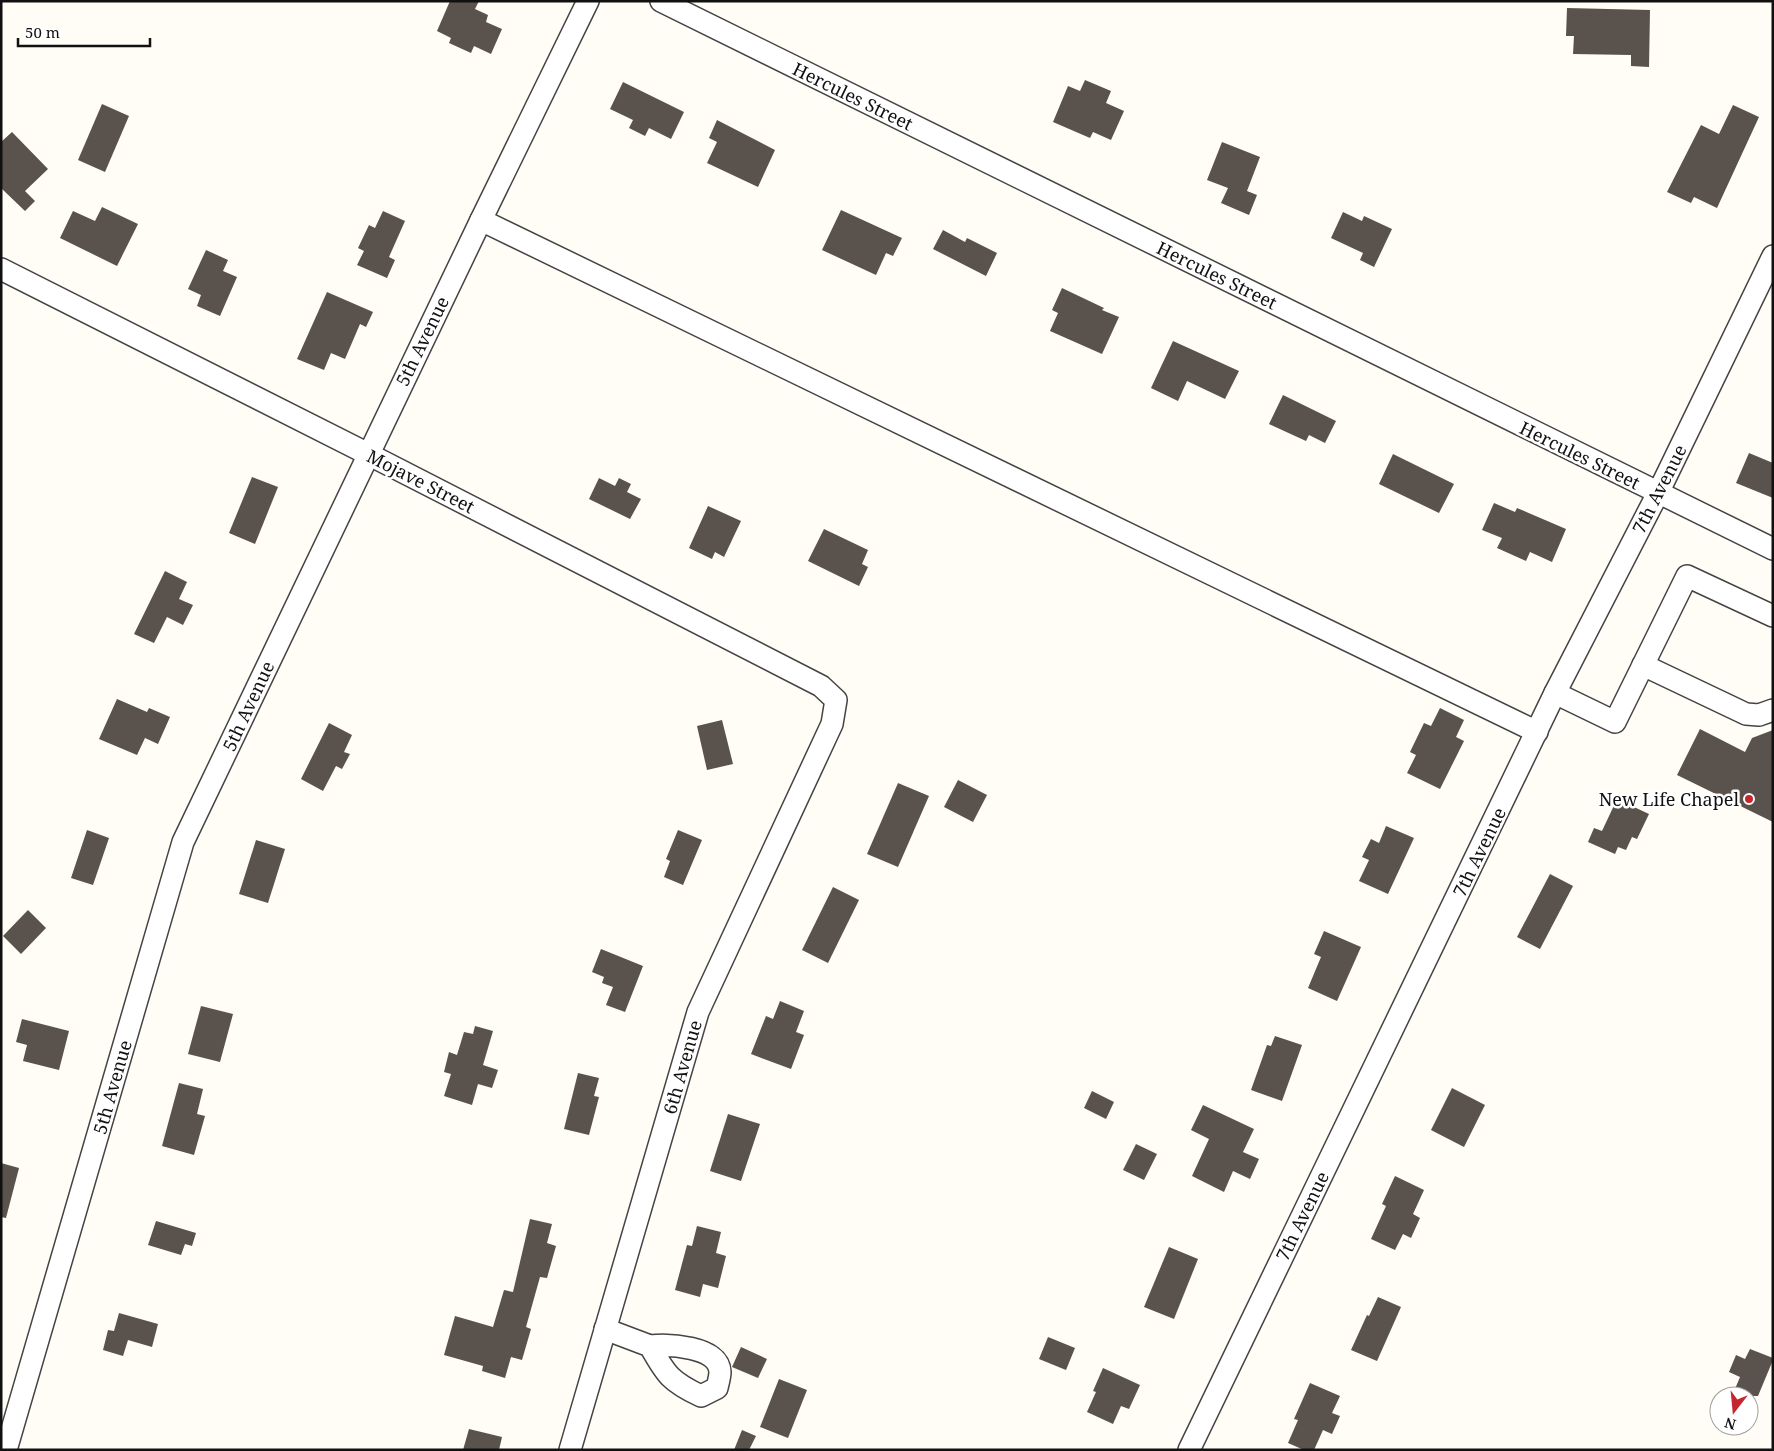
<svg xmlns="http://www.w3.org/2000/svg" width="1774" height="1451" font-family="'Noto Serif',serif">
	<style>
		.building { fill: #5a524d }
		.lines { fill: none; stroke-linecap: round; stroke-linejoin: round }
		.minor-casing { stroke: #444; stroke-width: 24 }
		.minor { stroke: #fff; stroke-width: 21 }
		.poi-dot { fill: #c4262e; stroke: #fff; stroke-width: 2 }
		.labels { text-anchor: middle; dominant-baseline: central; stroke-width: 5; stroke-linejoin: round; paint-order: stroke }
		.street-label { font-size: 18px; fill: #111; stroke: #fff }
		.poi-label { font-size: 18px; fill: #111; stroke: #fff; text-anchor: end }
	</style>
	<rect width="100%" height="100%" fill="#fffdf5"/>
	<g class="building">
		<path d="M450,1H479L475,9L488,15L486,22L502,29L491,54L474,46L471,53L449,43L451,38L437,31Z"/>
		<path d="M1567,8L1650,10L1649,67L1631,66V55L1573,54L1574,36H1566Z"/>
		<path d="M1085,80L1111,91L1106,103L1124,111L1111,140L1093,132L1090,138L1053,122L1068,86L1080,91Z"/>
		<path d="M623,82L684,112L671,139L649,128L645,136L629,128L633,120L610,109Z"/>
		<path d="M102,104L129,116L105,172L78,160Z"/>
		<path d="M1733,105L1759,117L1717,208L1694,197L1691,203L1667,192L1701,125L1719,134Z"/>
		<path d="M717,120L775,150L758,187L707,163L717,142L709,138Z"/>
		<path d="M12,132L48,169L25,191L35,201L25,211L1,188V142Z"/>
		<path d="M1222,142L1260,157L1247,191L1257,195L1249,215L1221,203L1228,188L1207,180Z"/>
		<path d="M102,207L138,224L117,266L60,238L73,211L95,221Z"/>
		<path d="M841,210L902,238L893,256L886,253L876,275L822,250Z"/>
		<path d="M383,211L405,221L389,257L395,260L387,278L357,265L364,251L358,248L369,225L375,228Z"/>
		<path d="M1343,212L1362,221L1364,216L1392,229L1374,267L1360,260L1363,253L1331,238Z"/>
		<path d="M943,230L965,242L967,238L997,253L986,276L933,249Z"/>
		<path d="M206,250L228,260L223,271L237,277L220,316L197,306L201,295L188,289Z"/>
		<path d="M1062,288L1104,308L1102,310L1119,317L1102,354L1050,331L1058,313L1052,310Z"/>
		<path d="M327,292L373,312L366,327L360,324L345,359L331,353L324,370L297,359Z"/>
		<path d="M1173,341L1239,371L1225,399L1187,381L1178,401L1151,388Z"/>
		<path d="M1283,395L1336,421L1325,443L1309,435L1306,441L1269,424Z"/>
		<path d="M1749,453L1773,463V498L1736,483Z"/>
		<path d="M1393,454L1454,484L1439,513L1379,484Z"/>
		<path d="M252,477L278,487L255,544L229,533Z"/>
		<path d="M599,478L615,486L619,478L631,484L627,492L641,499L630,519L589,499Z"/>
		<path d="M1494,503L1515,512L1517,508L1566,529L1552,562L1530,552L1526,561L1497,548L1502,538L1482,530Z"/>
		<path d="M708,506L741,521L724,557L715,552L712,559L689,548Z"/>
		<path d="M824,529L868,550L862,564L868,567L859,586L808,561Z"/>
		<path d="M165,571L187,582L179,599L193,605L183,625L167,617L154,643L134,634Z"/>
		<path d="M117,699L147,712L149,708L170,717L158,744L145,738L137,755L99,739Z"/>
		<path d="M1440,708L1464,720L1456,737L1464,741L1440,789L1407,773L1416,755L1410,752L1424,723L1431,726Z"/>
		<path d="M722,720L733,764L707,770L697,726Z"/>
		<path d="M329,723L352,735L344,752L350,754L342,769L336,766L323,791L301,779Z"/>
		<path d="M1700,729L1745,752L1752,738L1773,730V822L1677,775Z"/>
		<path d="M958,780L987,795L973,822L944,807Z"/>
		<path d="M898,783L929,796L898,867L867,854Z"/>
		<path d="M1617,799L1649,814L1637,839L1632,837L1626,850L1618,847L1615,854L1588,842L1594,828L1602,831Z"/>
		<path d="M1386,826L1414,838L1388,894L1359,881L1369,860L1362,857L1371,839L1379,843Z"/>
		<path d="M87,830L109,838L93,885L71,878Z"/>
		<path d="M678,830L702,840L683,885L664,877L670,861L666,859Z"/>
		<path d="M256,840L285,849L268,903L239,894Z"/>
		<path d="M1550,874L1573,886L1540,949L1517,937Z"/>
		<path d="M833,887L859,900L828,963L802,950Z"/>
		<path d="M28,910L46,928L21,954L3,936Z"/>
		<path d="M1324,931L1361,947L1337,1001L1308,988L1321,957L1314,954Z"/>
		<path d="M601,949L643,966L625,1012L606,1005L613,987L602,983L604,977L592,972Z"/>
		<path d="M780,1001L804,1011L796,1032L804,1035L791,1069L751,1054L766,1016L773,1019Z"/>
		<path d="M201,1006L233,1014L220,1062L188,1054Z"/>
		<path d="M22,1019L69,1031L59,1070L23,1061L27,1045L16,1042Z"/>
		<path d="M475,1026L493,1031L483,1065L498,1070L492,1088L478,1084L472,1105L444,1096L451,1074L444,1072L449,1052L457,1055L464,1032L473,1034Z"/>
		<path d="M1275,1036L1302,1045L1282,1101L1251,1090L1267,1045L1271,1046Z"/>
		<path d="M578,1073L599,1078L594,1096L599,1097L589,1135L564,1129Z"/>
		<path d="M179,1083L203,1089L197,1114L205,1116L194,1155L162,1146Z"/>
		<path d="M1452,1088L1485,1105L1464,1147L1431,1130Z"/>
		<path d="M1092,1091L1114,1102L1106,1119L1084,1108Z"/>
		<path d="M1203,1105L1254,1129L1243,1152L1259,1159L1250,1179L1233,1171L1224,1192L1192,1176L1209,1139L1191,1130Z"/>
		<path d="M728,1114L760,1124L741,1181L710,1171Z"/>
		<path d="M1136,1144L1157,1154L1144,1180L1123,1170Z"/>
		<path d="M1,1163L19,1168L6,1218L1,1217Z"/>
		<path d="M1395,1176L1424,1190L1413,1214L1420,1218L1411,1238L1403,1234L1395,1250L1371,1239L1386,1206L1382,1204Z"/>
		<path d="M530,1219L552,1224L547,1243L556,1246L547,1278L540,1277L526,1327L531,1329L522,1360L511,1357L505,1378L482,1371L483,1366L444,1355L455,1316L493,1327L504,1290L513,1292Z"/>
		<path d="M156,1221L196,1233L192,1246L185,1244L181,1255L148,1245Z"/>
		<path d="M697,1226L721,1232L716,1253L726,1256L718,1288L703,1284L700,1297L675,1290L687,1245L692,1246Z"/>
		<path d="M1169,1247L1198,1259L1174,1319L1144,1307Z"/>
		<path d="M1378,1297L1401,1307L1377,1361L1351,1350L1367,1315L1369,1316Z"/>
		<path d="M119,1313L158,1324L152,1347L128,1340L123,1356L103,1350L108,1330L114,1331Z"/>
		<path d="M1048,1337L1075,1348L1066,1370L1039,1359Z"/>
		<path d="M741,1347L767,1359L758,1378L732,1367Z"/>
		<path d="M1750,1349L1773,1358V1360L1758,1396H1732L1740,1377L1729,1372L1736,1355L1745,1359Z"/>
		<path d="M1103,1368L1140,1385L1129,1409L1121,1406L1113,1424L1087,1412L1096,1392L1093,1391Z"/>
		<path d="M779,1379L807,1390L788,1438L760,1427Z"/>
		<path d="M1310,1383L1340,1396L1332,1413L1340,1416L1332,1434L1323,1430L1314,1450H1304L1288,1443L1298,1420L1294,1419Z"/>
		<path d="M469,1429L502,1437L499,1450H463Z"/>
		<path d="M742,1430L756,1436L749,1450H734Z"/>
	</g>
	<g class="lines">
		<g class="minor-casing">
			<g id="minor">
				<path d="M661,1L1773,549"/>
				<path d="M481,220L1537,732"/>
				<path d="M1,269L368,454L821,686L836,700L832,724L698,1012L570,1450"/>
				<path d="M1643,665L1746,714L1759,715L1773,710"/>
				<path d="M1555,693L1615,722L1687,576L1773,616"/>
				<path d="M605,1329L650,1346C666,1375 671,1382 701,1396L717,1388C718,1383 720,1377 720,1372C719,1346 668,1344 650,1346"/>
				<path d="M6,1450L183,842L481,220L588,1"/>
				<path d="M1189,1450L1555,693L1658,493L1773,256"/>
			</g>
		</g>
		<use href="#minor" class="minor"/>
	</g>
	<circle class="poi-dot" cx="1749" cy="799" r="5"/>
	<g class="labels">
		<g class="street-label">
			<text transform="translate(853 96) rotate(26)">Hercules Street</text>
			<text transform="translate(1217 275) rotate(26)">Hercules Street</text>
			<text transform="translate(422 341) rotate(-64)">5th Avenue</text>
			<text transform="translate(1580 455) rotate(26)">Hercules Street</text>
			<text transform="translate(421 481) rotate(27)">Mojave Street</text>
			<text transform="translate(1659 489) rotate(-63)">7th Avenue</text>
			<text transform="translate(248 706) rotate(-65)">5th Avenue</text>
			<text transform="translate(1479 852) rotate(-64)">7th Avenue</text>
			<text transform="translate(682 1067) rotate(-74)">6th Avenue</text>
			<text transform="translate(112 1087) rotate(-74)">5th Avenue</text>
			<text transform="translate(1302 1216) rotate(-64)">7th Avenue</text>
		</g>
		<g class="poi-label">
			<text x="1739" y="799">New Life Chapel</text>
		</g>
	</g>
	<rect width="1774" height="1451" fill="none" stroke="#111111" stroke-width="5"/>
	<g transform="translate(1734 1411) rotate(196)"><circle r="24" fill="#ffffff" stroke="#a0a0a0"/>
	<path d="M0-4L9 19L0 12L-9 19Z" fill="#c4262e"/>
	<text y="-8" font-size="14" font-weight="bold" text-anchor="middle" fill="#111111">N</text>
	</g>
	<path d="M18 38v8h132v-8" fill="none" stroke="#111111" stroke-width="2.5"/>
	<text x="25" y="38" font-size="15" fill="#111111" stroke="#ffffff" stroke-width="4" paint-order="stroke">50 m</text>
</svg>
